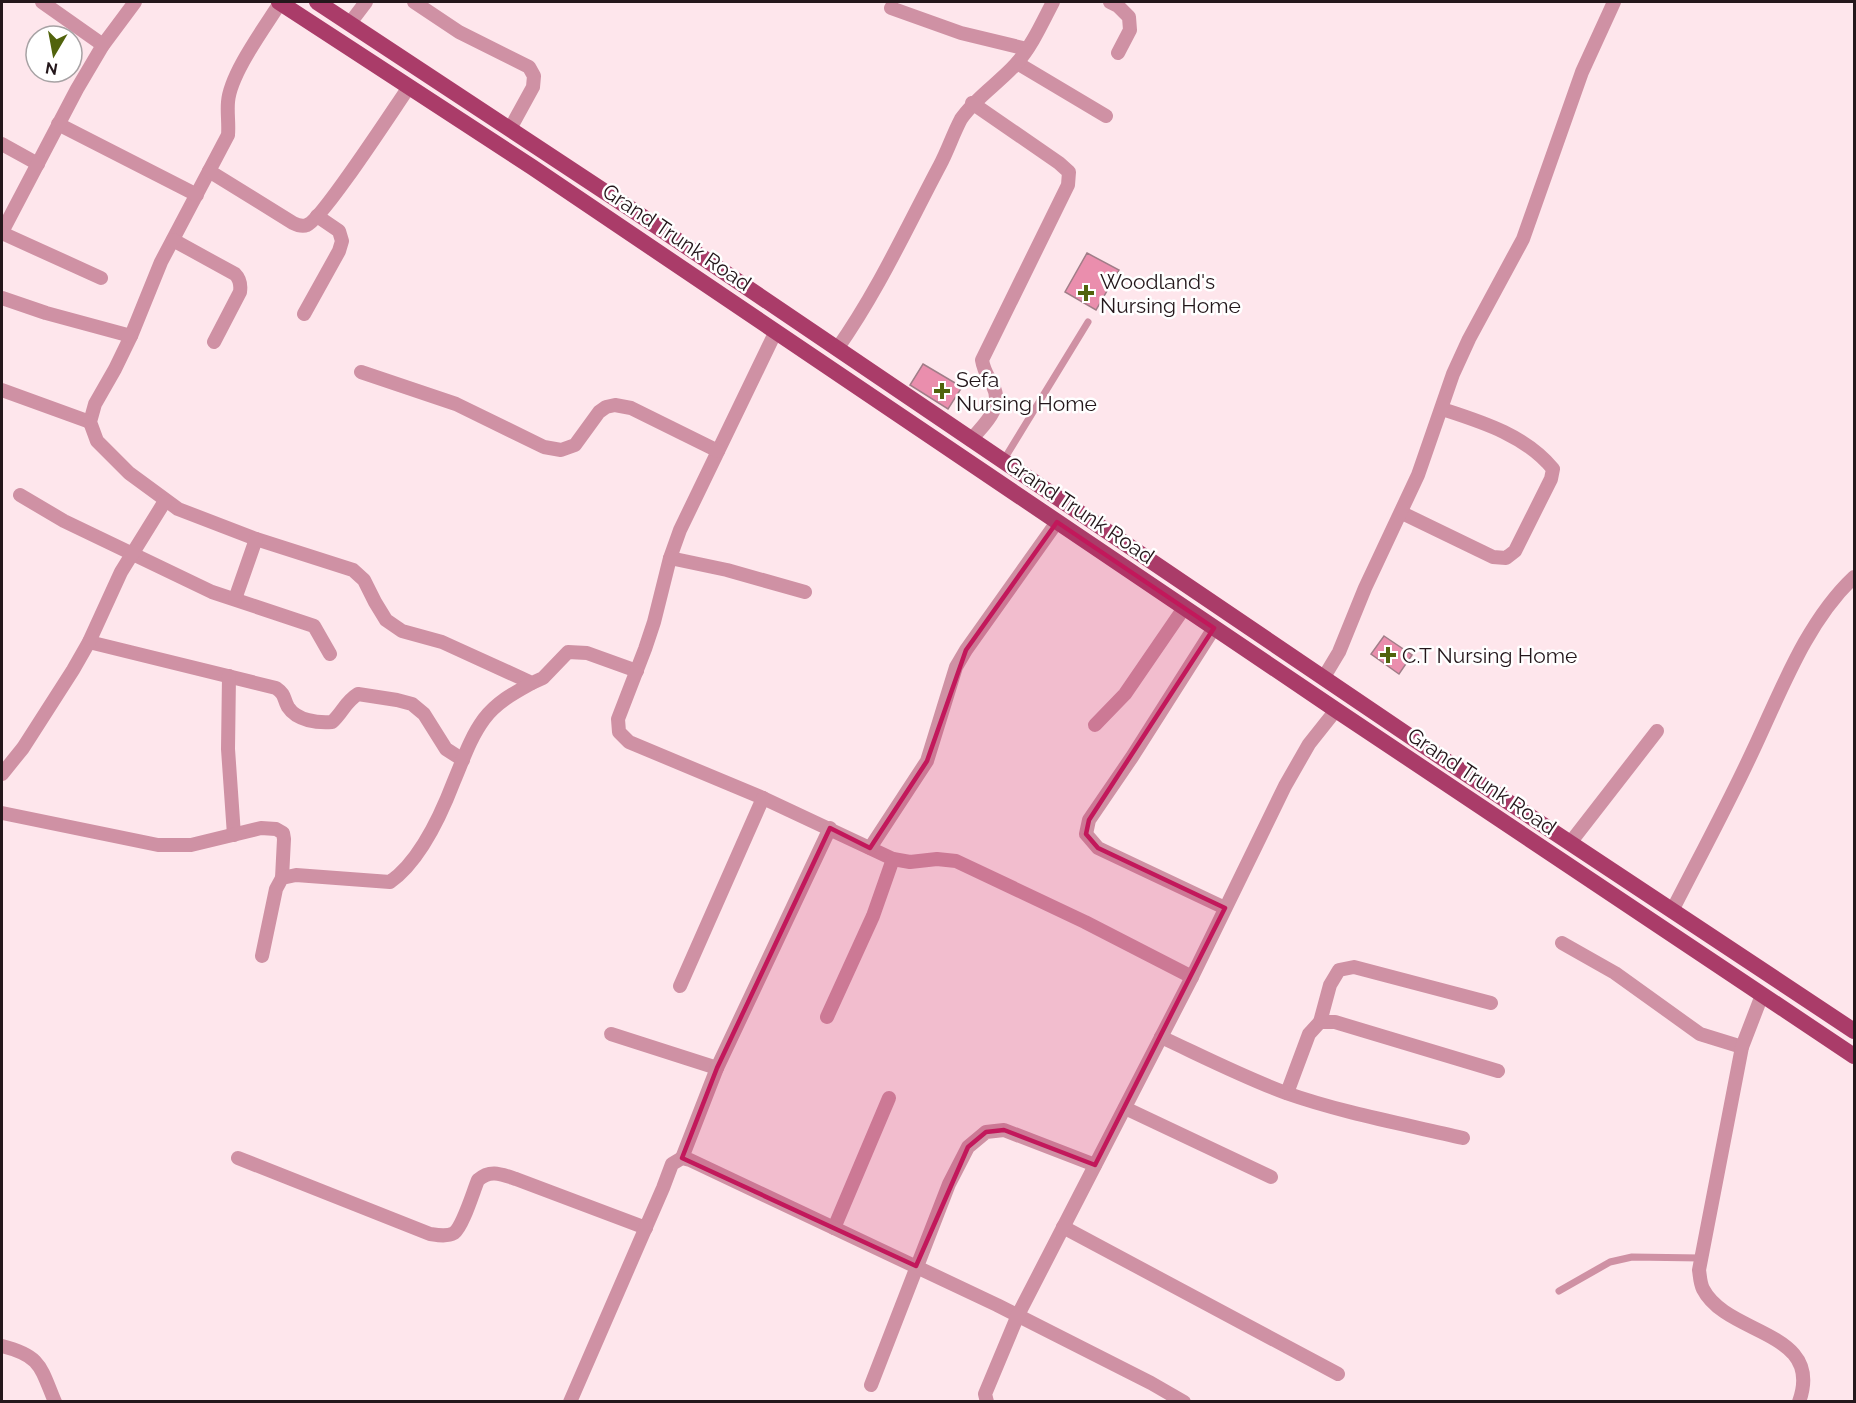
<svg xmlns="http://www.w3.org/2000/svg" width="1856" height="1403" font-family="Raleway,sans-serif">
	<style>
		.building { fill: #ea8ead; stroke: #a17d88; stroke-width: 1.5 }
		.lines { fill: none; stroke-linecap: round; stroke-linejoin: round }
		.service { stroke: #cf91a4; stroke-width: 7 }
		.minor { stroke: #cf91a4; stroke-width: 14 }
		.primary { stroke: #aa3c69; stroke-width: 16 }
		.marked { fill: #c2185b; fill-opacity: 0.2; stroke: #c2185b; stroke-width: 4.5; stroke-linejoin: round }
		.poi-dot { fill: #51630c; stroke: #fff; stroke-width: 2 }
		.labels { text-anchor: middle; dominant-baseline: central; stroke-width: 5; stroke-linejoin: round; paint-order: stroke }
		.street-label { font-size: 21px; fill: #24171b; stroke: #fff }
		.poi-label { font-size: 21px; fill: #24171b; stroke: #fff; text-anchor: start }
	</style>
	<rect width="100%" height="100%" fill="#fee6ec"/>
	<g class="building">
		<path d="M1087,253L1119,270L1096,310L1065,292Z"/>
		<path d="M923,364L962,387L948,409L910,385Z"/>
		<path d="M1384,636L1412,655L1399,674L1371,654Z"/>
	</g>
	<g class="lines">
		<g class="service">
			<path d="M1003,461L1088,322"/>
			<path d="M1559,1291L1610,1262L1632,1257L1701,1258"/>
		</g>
		<g class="minor">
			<path d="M42,2L103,45"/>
			<path d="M414,2L459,32L529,67L534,76L533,87L510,129"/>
			<path d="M1110,2L1118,6L1129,17L1130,30L1118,53"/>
			<path d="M280,3C265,27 230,74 228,102C227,113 229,124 228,135L161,262L131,336L115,369L95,404L90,422L97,441L129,473L178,509L256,539L353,570L364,580L375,602L386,620L402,631L442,642L532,683L543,678L568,652L587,653L637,671"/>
			<path d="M891,8L961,33L1027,49"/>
			<path d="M350,23L366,2"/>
			<path d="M1017,63L1106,116"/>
			<path d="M58,124L197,195"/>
			<path d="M2,144L38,164"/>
			<path d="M209,171L293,223C297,225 302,227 307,225C322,220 395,107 409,87"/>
			<path d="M2,232L77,89L103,45L135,2"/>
			<path d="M2,233L101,278"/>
			<path d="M173,240L235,274C240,279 241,285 240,292L214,342"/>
			<path d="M2,298L46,313L131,336"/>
			<path d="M304,314L339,251L342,241L339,231L317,216"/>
			<path d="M776,331L680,530L670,558L654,622L645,649L618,719L619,732L629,742L763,798L893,859L910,862L937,859L956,861L1085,922L1192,977"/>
			<path d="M837,349C878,291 907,227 940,165C948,150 953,134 961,119C976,97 998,84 1016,64C1032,46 1042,23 1053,2"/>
			<path d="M361,372L456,404L544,447L561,450L575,445L599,412L606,407L615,405L631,408L718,451"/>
			<path d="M2,390L90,422"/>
			<path d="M971,440C984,424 1004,408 993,386C988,376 984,372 982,360L1068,185L1069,172L1059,163L972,103"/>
			<path d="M20,495L64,521L212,592L314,626L330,654"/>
			<path d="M1402,513L1493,557L1506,558L1515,551L1551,479L1553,469C1525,435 1482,422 1442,409"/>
			<path d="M670,558L727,570L805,592"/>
			<path d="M235,599L256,539"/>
			<path d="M1214,628L1132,757L1089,820L1086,834L1098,848L1225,908"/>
			<path d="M89,642L276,688C286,695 283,698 288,707C297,721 318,723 332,722C343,712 345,702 358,694L397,700L412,704L424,714L446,749L463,760"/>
			<path d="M229,676L228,749L234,835"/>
			<path d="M1324,677L1339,652L1365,588L1418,475L1453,374L1469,339L1523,239L1582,72L1614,2"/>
			<path d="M1095,725L1125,694L1184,608"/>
			<path d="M2,774L23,748L73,670L89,642L121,572L165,501"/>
			<path d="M2,813L158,845H191L261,828L276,829L283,833L284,839L282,878"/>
			<path d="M1570,843L1657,731"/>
			<path d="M870,848L927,761L956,667L966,650L1057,522"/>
			<path d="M1672,911C1698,860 1725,810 1749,759C1779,697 1804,624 1854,577"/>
			<path d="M1562,943L1615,973L1700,1034L1742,1047"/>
			<path d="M262,956L276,889L282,878L296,875L390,882C420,861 441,815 454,781C463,760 470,738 484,719C497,702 514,693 532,683"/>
			<path d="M680,986L763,798"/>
			<path d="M1762,995L1742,1047L1699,1270C1700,1276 1700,1283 1703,1289C1727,1336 1825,1330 1799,1402"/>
			<path d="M827,1017L873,916L893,859"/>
			<path d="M1320,1022L1330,985L1339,970L1354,967L1491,1003"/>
			<path d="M611,1034L717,1068"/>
			<path d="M1161,1037C1202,1056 1243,1077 1286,1093C1343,1113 1404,1124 1463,1138"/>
			<path d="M1287,1093L1309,1034L1320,1022H1335L1498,1071"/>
			<path d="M1125,1108L1271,1177"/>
			<path d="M238,1158L430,1234C437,1235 447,1237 454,1233C463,1226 473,1192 478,1180C490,1169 501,1174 516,1179L646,1228"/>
			<path d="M682,1158L717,1068L830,828"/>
			<path d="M1063,1227L1338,1374"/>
			<path d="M834,1228L889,1098"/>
			<path d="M2,1346C41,1356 40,1366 55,1402"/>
			<path d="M871,1385L949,1184L968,1147L986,1132L1004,1130L1095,1165"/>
			<path d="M570,1402L663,1188L672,1164L682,1158L690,1160L997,1305L1151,1383L1184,1402"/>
			<path d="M987,1402L985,1394L1018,1315L1192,977L1285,786L1309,744L1336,710"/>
		</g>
		<g class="primary">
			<path d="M279,2L532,167L1336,710L1854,1056"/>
			<path d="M317,2L634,211L1439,756L1854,1031"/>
		</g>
	</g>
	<path class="marked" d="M1057,522L1214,628L1089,820L1086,834L1098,848L1225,908L1095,1165L1004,1130L986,1132L968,1147L916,1266L682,1158L717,1068L830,828L870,848L927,761L966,650Z"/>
	<g class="poi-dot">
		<path d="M1083 284h6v6h6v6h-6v6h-6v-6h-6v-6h6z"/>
		<path d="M939 382h6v6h6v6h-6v6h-6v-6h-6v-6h6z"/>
		<path d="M1385 646h6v6h6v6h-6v6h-6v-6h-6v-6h6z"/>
	</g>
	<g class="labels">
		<g class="street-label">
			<text transform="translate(677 237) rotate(34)">Grand Trunk Road</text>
			<text transform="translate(1080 510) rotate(34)">Grand Trunk Road</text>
			<text transform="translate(1482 781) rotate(34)">Grand Trunk Road</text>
		</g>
		<g class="poi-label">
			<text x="1100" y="281">Woodland's<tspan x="1100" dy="24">Nursing Home</tspan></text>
			<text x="956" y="379">Sefa<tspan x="956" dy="24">Nursing Home</tspan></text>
			<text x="1402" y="655">C.T Nursing Home</text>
		</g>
	</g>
	<rect width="1856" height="1403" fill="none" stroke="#24171b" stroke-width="6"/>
	<g transform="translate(54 54) rotate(190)"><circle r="28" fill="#ffffff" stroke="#a7a2a4" stroke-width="1.5"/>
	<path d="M0-4.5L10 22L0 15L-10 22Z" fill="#51630c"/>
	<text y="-9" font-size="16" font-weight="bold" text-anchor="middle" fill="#24171b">N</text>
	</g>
</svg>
